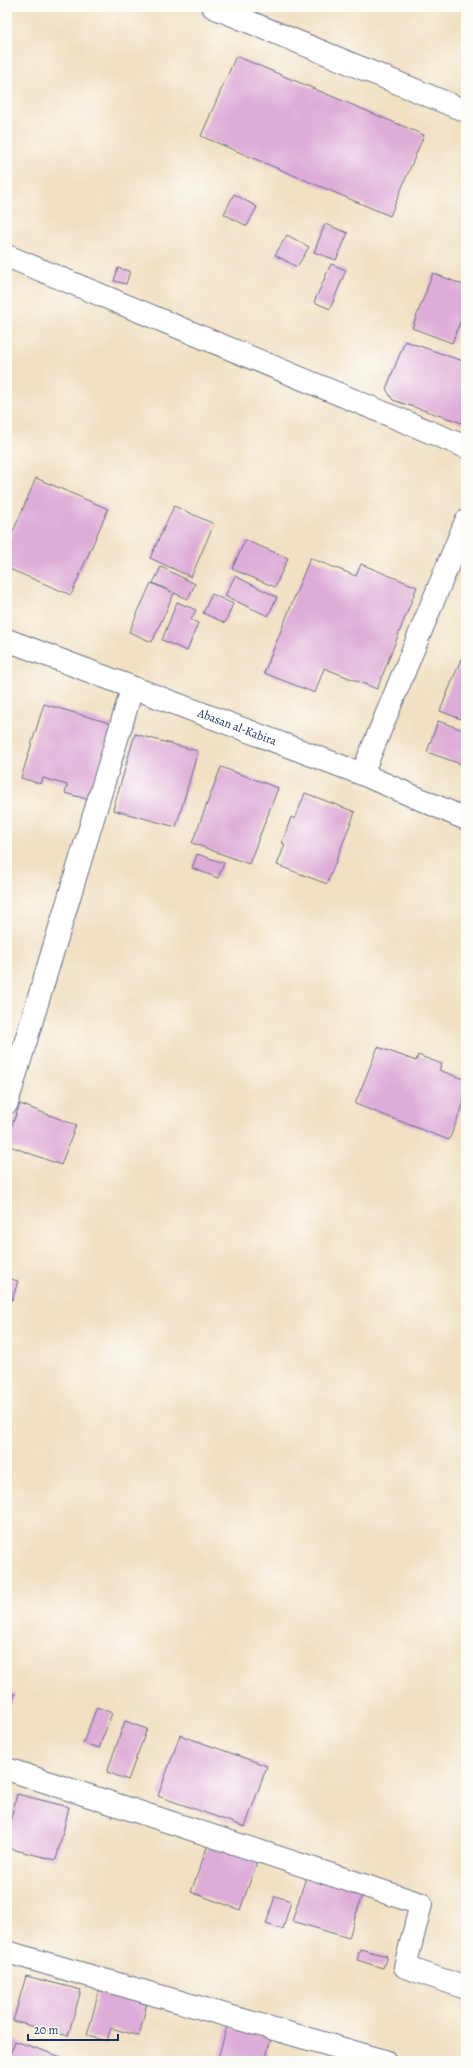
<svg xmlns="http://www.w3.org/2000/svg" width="473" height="2068" font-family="Alegreya,serif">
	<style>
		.building { fill: #deacd8 }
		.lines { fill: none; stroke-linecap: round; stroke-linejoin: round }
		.minor-casing { stroke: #666d81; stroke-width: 24 }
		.major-casing { stroke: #666d81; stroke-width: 24 }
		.minor { stroke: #fff; stroke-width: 22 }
		.major { stroke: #fff; stroke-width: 22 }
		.labels { text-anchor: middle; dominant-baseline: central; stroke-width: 3; stroke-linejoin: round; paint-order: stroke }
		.street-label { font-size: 12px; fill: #1b2f5e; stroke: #fdfcf7 }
	</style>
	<rect width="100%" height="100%" fill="#fdfcf7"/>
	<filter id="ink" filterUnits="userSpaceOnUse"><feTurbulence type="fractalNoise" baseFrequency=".025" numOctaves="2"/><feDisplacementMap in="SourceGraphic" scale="8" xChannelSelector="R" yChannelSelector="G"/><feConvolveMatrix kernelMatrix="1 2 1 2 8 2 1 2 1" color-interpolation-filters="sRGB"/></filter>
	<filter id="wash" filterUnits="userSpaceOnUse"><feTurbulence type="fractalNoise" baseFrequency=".012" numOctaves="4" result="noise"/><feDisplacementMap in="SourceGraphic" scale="16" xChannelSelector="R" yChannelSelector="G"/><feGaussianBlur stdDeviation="0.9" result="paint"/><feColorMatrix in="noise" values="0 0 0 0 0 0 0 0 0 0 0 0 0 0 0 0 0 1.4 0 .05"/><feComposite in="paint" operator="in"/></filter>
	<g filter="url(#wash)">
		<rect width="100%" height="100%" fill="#f1e0c2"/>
		<g id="blocks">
			<g class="building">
				<path d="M236,56L424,135L390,216L201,136Z"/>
				<path d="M234,194L257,207L247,226L224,214Z"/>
				<path d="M325,224L348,233L336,260L314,252Z"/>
				<path d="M287,235L309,247L297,267L275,255Z"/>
				<path d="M331,264L346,270L330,309L314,302Z"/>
				<path d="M118,268L130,271L126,284L114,281Z"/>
				<path d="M433,273L466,286V306L452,343L412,328Z"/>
				<path d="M405,341L466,362V421L462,423L393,400L386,389Z"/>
				<path d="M36,478L108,509L71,595L7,568V546Z"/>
				<path d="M7,480L11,482L7,493Z"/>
				<path d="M174,506L214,524L191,577L150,558Z"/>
				<path d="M245,540L288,558L275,587L232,569Z"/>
				<path d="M310,558L356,576L361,564L417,587L377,689L324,668L315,693L264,673Z"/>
				<path d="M161,567L195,584L188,599L174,593L152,642L129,632L151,583L172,592L153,583Z"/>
				<path d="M235,576L277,597L268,616L225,596Z"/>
				<path d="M212,594L233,604L225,623L203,613Z"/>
				<path d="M177,602L196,610L191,620L198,623L187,651L162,640Z"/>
				<path d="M461,659L466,661V721L440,711Z"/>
				<path d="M44,704L113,724L90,800L65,793L67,785L43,778L41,784L21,778Z"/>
				<path d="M438,721L466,731V766L427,752Z"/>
				<path d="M135,734L198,751L176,827L113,810Z"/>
				<path d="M221,767L278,788L249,864L192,843Z"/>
				<path d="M305,793L355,812L327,884L277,865L285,844L282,843L291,817L295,819Z"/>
				<path d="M197,854L224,863L218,878L192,868Z"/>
				<path d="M378,1047L416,1061L418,1055L442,1064L439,1070L466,1080V1098L449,1140L355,1104Z"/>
				<path d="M20,1104L76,1125L61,1165L7,1145V1138Z"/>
				<path d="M7,1278L18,1281L12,1300L7,1299Z"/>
				<path d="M7,1692L15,1694L7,1716Z"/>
				<path d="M97,1707L112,1713L99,1748L83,1743Z"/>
				<path d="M125,1721L147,1729L128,1780L107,1772Z"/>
				<path d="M180,1735L267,1766L245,1827L158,1796Z"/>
				<path d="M17,1794L69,1807L56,1860L7,1848V1834Z"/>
				<path d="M210,1839L259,1856L240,1910L191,1892Z"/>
				<path d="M308,1871L364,1888L349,1938L292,1921Z"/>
				<path d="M275,1896L291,1901L283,1929L266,1924Z"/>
				<path d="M360,1949L387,1956L383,1968L357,1960Z"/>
				<path d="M26,1976L81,1990L68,2036L13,2021Z"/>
				<path d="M100,1987L148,1999L139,2036L111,2028L107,2041L87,2036Z"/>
				<path d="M227,2027L271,2038L265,2061H217Z"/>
				<path d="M15,2041L73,2061H8Z"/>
			</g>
		</g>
	</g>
	<g filter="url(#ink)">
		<use href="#blocks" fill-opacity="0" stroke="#666d81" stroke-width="1"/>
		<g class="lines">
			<g class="minor-casing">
				<g id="minor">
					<path d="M213,7L466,111"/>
					<path d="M7,256L466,447"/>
					<path d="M362,774L466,521"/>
					<path d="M7,1103L132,689"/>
					<path d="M7,1769L421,1904L405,1967L466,1988"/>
					<path d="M7,1952L385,2061"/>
				</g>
			</g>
			<g class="major-casing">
				<g id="major">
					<path id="s1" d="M7,640L362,774L466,819"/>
				</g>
			</g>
			<use href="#minor" class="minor"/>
			<use href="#major" class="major"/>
		</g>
	</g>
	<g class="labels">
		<g class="street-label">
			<text stroke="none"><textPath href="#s1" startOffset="246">Abasan al-Kabira</textPath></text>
		</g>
	</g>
	<rect width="473" height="2068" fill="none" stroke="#fdfcf7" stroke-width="24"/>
	<path d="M28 2034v6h90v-6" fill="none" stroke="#1b2f5e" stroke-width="2"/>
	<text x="34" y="2034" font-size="12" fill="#1b2f5e" stroke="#fdfcf7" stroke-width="3" paint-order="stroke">20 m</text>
</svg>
